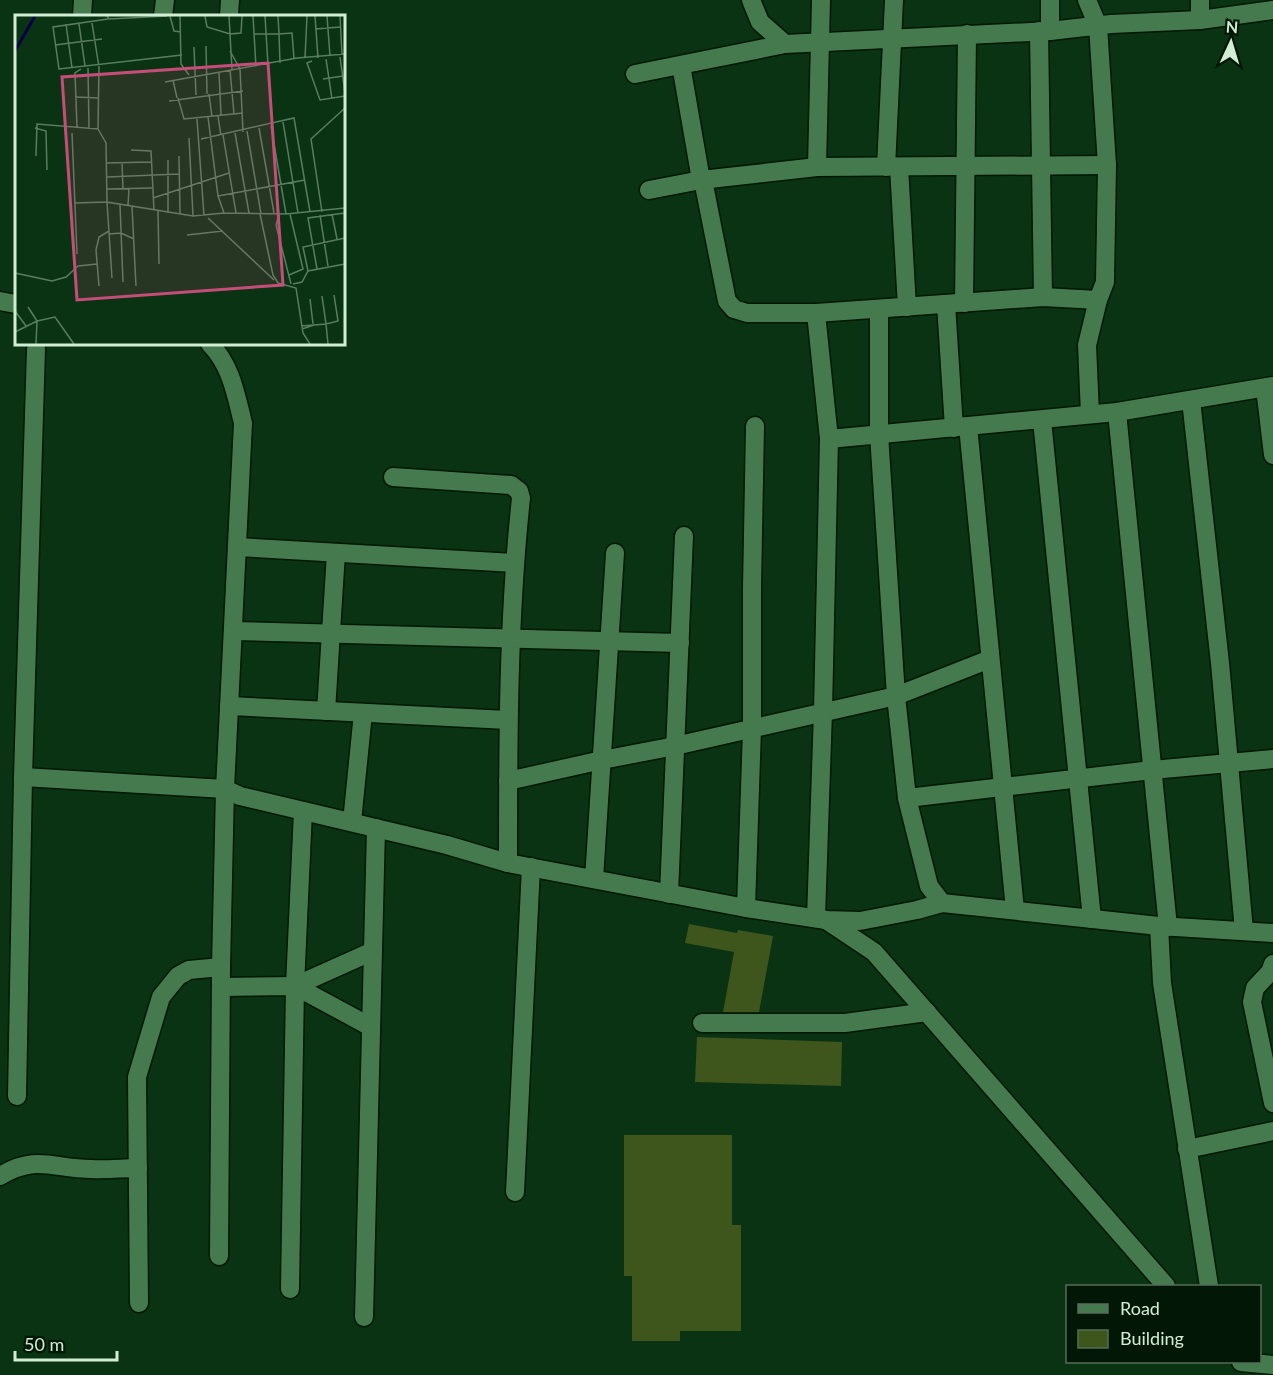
<svg xmlns="http://www.w3.org/2000/svg" width="1273" height="1375" font-family="Lato,sans-serif">
	<style>
		.building { fill: #3e551b }
		.lines { fill: none; stroke-linecap: round; stroke-linejoin: round }
		.minor-casing { stroke: #001804; stroke-width: 21 }
		.minor { stroke: #45794e; stroke-width: 18 }
		.inset-river { fill: none; stroke: #040246; stroke-width: 3 }
		.inset-road { fill: none; stroke: #5a7d61; stroke-width: 1.5 }
		.view { fill: #c64d79; fill-opacity: 0.15; stroke: #c64d79; stroke-width: 3 }
		.inset-edge { fill: none; stroke: #d1edd4; stroke-width: 3 }
	</style>
	<rect width="100%" height="100%" fill="#0a3314"/>
	<g class="building">
		<path d="M689,924L737,933L738,930L773,936L759,1012H723L734,952L685,943Z"/>
		<path d="M697,1037L842,1042L841,1086L695,1082Z"/>
		<path d="M624,1135H732V1225H741V1331H680V1341H632V1276H624Z"/>
	</g>
	<g class="lines">
		<g class="minor-casing">
			<g id="minor">
				<path d="M751,0L760,22L785,44"/>
				<path d="M1050,0V31"/>
				<path d="M1087,0L1098,26L1107,165L1105,282L1098,300L1087,345L1090,414"/>
				<path d="M82,16L83,0"/>
				<path d="M163,16L165,0"/>
				<path d="M229,16L230,0"/>
				<path d="M1200,20V0"/>
				<path d="M1039,31L1043,297"/>
				<path d="M681,65L701,180"/>
				<path d="M635,74L785,44L1050,31L1111,24L1200,20L1273,10"/>
				<path d="M817,167L821,0"/>
				<path d="M886,167L894,0"/>
				<path d="M899,167L907,307"/>
				<path d="M703,180L727,301L734,309L747,313H816L1043,297L1098,300"/>
				<path d="M649,190L701,180L817,167L1107,165"/>
				<path d="M0,301L16,304"/>
				<path d="M964,303L967,34"/>
				<path d="M946,304L954,428"/>
				<path d="M879,309V434L896,696L907,798L929,886L942,903L1159,926L1273,933"/>
				<path d="M210,344C231,365 236,395 243,423L225,789L240,796L447,845L508,863L746,908L826,920L860,921L917,910L942,903"/>
				<path d="M1265,388L1273,455"/>
				<path d="M1191,400L1220,663L1244,931"/>
				<path d="M1117,412L1168,927"/>
				<path d="M1042,420L1092,919"/>
				<path d="M968,426L1015,910"/>
				<path d="M829,439L1117,412L1273,386"/>
				<path d="M393,477L511,485L519,491L521,498C508,619 508,741 508,863"/>
				<path d="M237,547L514,563"/>
				<path d="M233,631L680,643"/>
				<path d="M229,706L508,720"/>
				<path d="M326,711L336,553"/>
				<path d="M23,777L225,789L221,967L219,1256"/>
				<path d="M508,781L602,760L675,746L896,696L990,659"/>
				<path d="M907,798L1152,770L1273,759"/>
				<path d="M352,822L363,713"/>
				<path d="M594,879L615,553"/>
				<path d="M669,894L684,536"/>
				<path d="M746,908L752,729V588L755,426"/>
				<path d="M816,918L823,711L829,439L816,313"/>
				<path d="M826,920L874,952L1166,1286"/>
				<path d="M1159,926L1162,983L1209,1286"/>
				<path d="M1273,964L1270,972L1255,988L1252,1002L1273,1103"/>
				<path d="M295,986L373,951"/>
				<path d="M221,987L295,986L371,1027"/>
				<path d="M702,1023H845L927,1012"/>
				<path d="M17,1096L23,777L36,349"/>
				<path d="M1187,1149L1273,1131"/>
				<path d="M0,1176C37,1154 53,1169 91,1169C107,1170 123,1168 138,1168"/>
				<path d="M515,1192L531,867"/>
				<path d="M290,1289L295,986L303,811"/>
				<path d="M139,1303L137,1077L161,997L178,976L189,970L221,967"/>
				<path d="M364,1317L376,828"/>
				<path d="M1241,1362L1273,1365"/>
			</g>
		</g>
		<use href="#minor" class="minor"/>
	</g>
	<g transform="translate(15 15)">
		<rect width="330" height="330" fill="#0a3314"/>
		<path class="inset-river" d="M0,36L20,1"/>
		<path class="inset-road" d="M92,1L94,4L152,1M155,1L159,16L166,17M165,1L166,49L174,60M190,1L192,12L215,19L214,1M238,1L241,52M250,1L253,50M263,1L264,19L277,18L279,44M300,1L303,43M312,1L315,41M325,1L327,40M93,4L38,12L44,54L167,40M51,9L57,53M64,9L70,51M300,14L325,12M239,19H264L265,48M40,30L87,24M191,31L192,79M179,32L181,80M215,36L225,54L228,117M325,42L330,78M290,43L292,1M311,44L317,84M297,46L292,48L305,85L330,81M73,53L74,113M215,55L219,99M217,55L215,19L226,18L227,1M204,57L206,100M308,64L328,61M158,65L162,83M150,67L282,43L330,39M194,79L197,102M60,82L84,83M163,83L169,104L228,98M154,86L228,76M203,101L206,121M193,102L203,181L209,198L271,199L330,193M182,104L189,201M268,107L283,198M256,111L271,199M62,112L60,58L66,54M20,113L31,116L32,155M244,113L259,198M83,114L91,128L92,187L178,201L209,198M232,116L246,199M57,118L62,239M220,118L234,198M208,120L221,198M174,123L178,201M186,124L279,103L295,197M116,135L136,136L139,196M21,141L22,109L83,114L84,52L77,8M164,141L165,199M153,145V198M91,148L136,147M107,148L108,174M92,162L164,159M92,174L137,173M203,181L290,165M138,183L214,158M59,188L92,187L97,263M105,190L108,267M113,191L114,173M117,192L121,271M143,196L144,249M307,197L296,124L330,93M245,199L258,260L263,268L281,273L288,318L295,329M264,199L261,210L276,269M317,199L322,224M305,200L313,251M193,203L259,265M94,219L106,218L119,224M172,220L208,216M302,254L293,203L330,198M293,256L288,232L330,223M0,258L37,266L51,262L63,251L82,249M274,260L288,254L275,199M278,269L287,267L293,256L330,249M84,271L81,235L84,222L94,216M295,284L298,309M13,292L22,306L21,329M0,296L11,311M299,310L311,309L307,281M286,311L299,310L287,314M0,317L22,306L40,302L59,329M313,329L311,309L323,306L319,280"/>
		<path class="view" d="M253,48L268,270L62,285L47,62Z"/>
		<rect width="330" height="330" class="inset-edge"/>
	</g>
	<rect x="1066" y="1285" width="195" height="78" fill="#031707" stroke="#556d59" stroke-width="1.5"/>
	<rect x="1078" y="1304" width="30" height="9" fill="#45794e" stroke="#556d59" stroke-width="1.5"/>
	<text x="1120" y="1315" font-size="18" fill="#d1edd4">Road</text>
	<rect x="1078" y="1330" width="30" height="18" fill="#3e551b" stroke="#556d59" stroke-width="1.5"/>
	<text x="1120" y="1345" font-size="18" fill="#d1edd4">Building</text>
	<g transform="translate(1231 42) rotate(4)" stroke="#031707" stroke-width="4.5" paint-order="stroke">
	<path d="M0-4.5L10 22L0 15L-10 22Z" fill="#d1edd4"/>
	<text y="-9" font-size="16" font-weight="bold" text-anchor="middle" fill="#d1edd4">N</text>
	</g>
	<path d="M15 1351v9h102v-9" fill="none" stroke="#d1edd4" stroke-width="3"/>
	<text x="24" y="1351" font-size="18" fill="#d1edd4" stroke="#031707" stroke-width="4.5" paint-order="stroke">50 m</text>
</svg>
